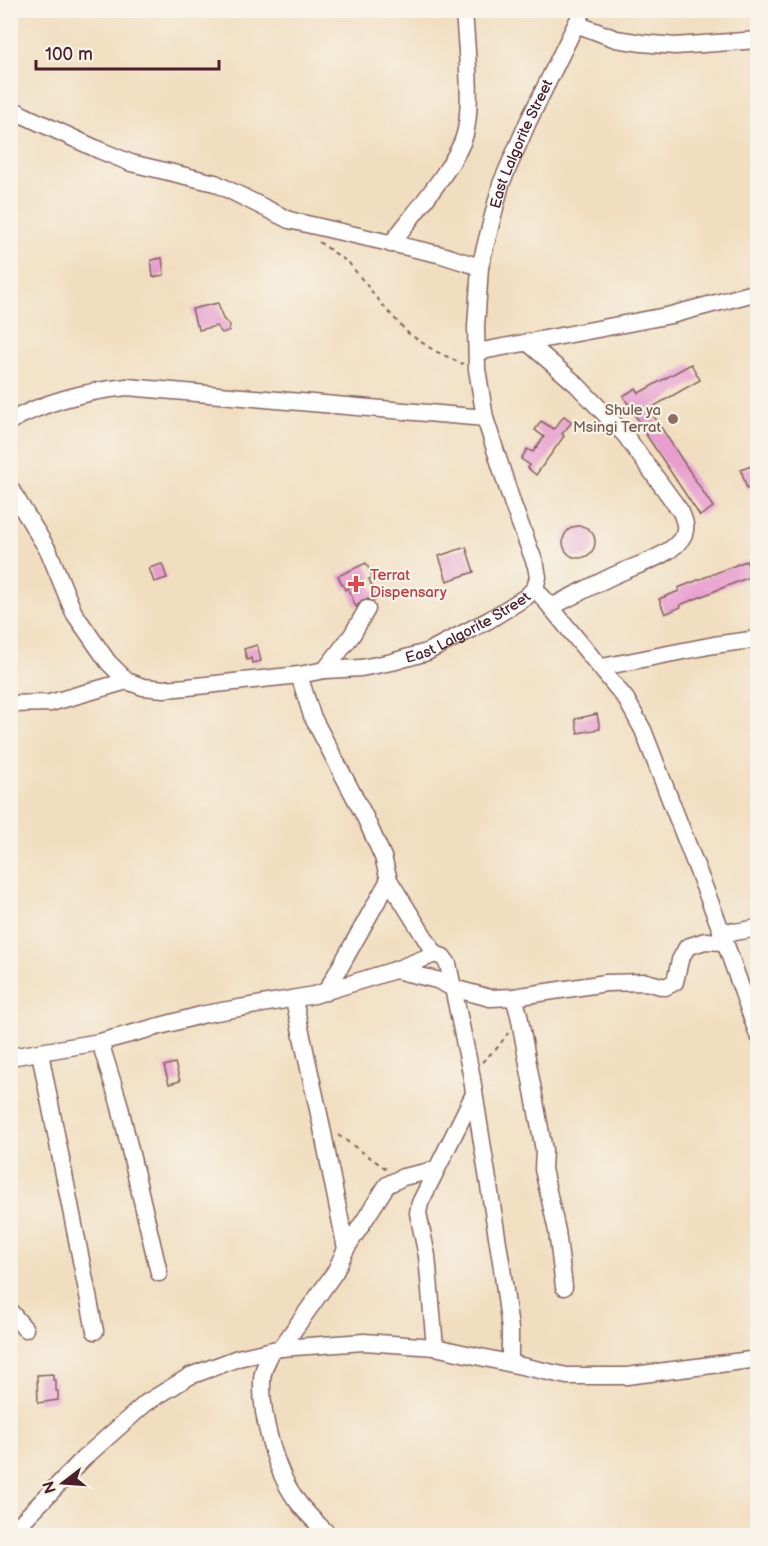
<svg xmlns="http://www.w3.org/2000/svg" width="768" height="1546" font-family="'Balsamiq Sans',sans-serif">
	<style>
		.building { fill: #e79ecf }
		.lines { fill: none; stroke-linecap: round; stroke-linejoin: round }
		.minor-casing { stroke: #84625f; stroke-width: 19 }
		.path { stroke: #84625f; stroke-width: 2; stroke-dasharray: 4.5 4.5; stroke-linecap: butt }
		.minor { stroke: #fff; stroke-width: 16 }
		.education-dot { fill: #8d6e63; stroke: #f7f3e8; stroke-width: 2 }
		.health-dot { fill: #e0444e; stroke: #f7f3e8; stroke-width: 2 }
		.labels { text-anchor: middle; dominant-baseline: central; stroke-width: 4.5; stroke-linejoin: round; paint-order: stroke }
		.street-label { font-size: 15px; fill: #4a1f2b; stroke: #f7f3e8 }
		.education-label { font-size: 15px; fill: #785e54; stroke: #f7f3e8; text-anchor: end }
		.health-label { font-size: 15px; fill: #be3a42; stroke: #f7f3e8; text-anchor: start }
	</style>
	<rect width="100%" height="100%" fill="#f7f3e8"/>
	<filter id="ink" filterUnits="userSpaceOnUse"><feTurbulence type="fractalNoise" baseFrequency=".0167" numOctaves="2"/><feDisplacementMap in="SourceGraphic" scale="12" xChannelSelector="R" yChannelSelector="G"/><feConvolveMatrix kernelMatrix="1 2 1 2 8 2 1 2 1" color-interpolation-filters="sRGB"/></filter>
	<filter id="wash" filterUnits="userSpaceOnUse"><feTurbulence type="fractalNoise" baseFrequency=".008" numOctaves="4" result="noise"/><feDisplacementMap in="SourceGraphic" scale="24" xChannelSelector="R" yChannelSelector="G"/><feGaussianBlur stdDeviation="1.35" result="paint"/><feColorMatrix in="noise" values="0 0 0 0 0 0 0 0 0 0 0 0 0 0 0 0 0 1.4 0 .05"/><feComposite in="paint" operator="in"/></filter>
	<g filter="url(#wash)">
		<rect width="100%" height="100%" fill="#f1dec0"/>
		<g id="blocks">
			<g class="building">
				<path d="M162,258L164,275L153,277L151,260Z"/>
				<path d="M218,303L223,319L230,325L229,331L222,333L216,326L199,330L198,325H196L192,309Z"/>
				<path d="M691,364L700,380L649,409L713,507L700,516L645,433L646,432L623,396L636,388L639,393Z"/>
				<path d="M564,416L572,422L562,434L564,436L536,475L528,468L530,465L521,459L527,449L533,452L544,437L535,430L541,421L554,429Z"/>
				<path d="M751,466L757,486L747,489L741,470Z"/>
				<circle cx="579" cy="542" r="16"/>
				<path d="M466,547L474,572L447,581L439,556Z"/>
				<path d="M746,561L752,576L680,605L681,607L665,614L659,599L679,591L678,588Z"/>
				<path d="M366,563L373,578L369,579L377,599L373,601L368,599L362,600L356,607L348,588L345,590L338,576Z"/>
				<path d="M162,564L167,578L154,582L149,568Z"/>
				<path d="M257,645L261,661L252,663L251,658L247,660L244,649Z"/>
				<path d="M597,714L600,729L578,733L575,719Z"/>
				<path d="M175,1063L180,1081L169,1084L164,1066Z"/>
				<path d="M53,1374V1380H56V1391H58V1400L38,1403L37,1375Z"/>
			</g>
		</g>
	</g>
	<g filter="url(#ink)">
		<use href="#blocks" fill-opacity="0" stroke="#84625f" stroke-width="1.5"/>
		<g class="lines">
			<g class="minor-casing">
				<g id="minor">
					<path d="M576,24L616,39L642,43L675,46L758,40"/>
					<path d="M10,107L23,115L99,150L131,163L215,183L289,220L442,255L480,267"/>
					<path d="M391,244C411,217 457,164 465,134C473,102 466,45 464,10"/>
					<path d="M527,342L576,384L625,435L681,512C684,520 687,526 684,534C675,555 636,565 617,574C595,584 573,596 551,607"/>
					<path d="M477,352L671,315L758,292"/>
					<path d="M10,421C45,402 88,391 127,387L485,418"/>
					<path id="s1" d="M10,488L49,552L74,613L108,662L127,681L143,687L164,689L188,687L299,675L325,670L361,668L392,662L427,652L489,620L526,597L535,588L538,577L536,566L513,505L485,418L477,369L476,327L480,267L501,184L528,122L583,10"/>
					<path d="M535,588L626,699L643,730L721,930L735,932L758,928"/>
					<path d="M602,667L714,645L758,639"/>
					<path d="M325,670L352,635L367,609"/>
					<path d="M299,675L312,716L364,815L383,857L389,880L435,954L443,957L448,964L471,1073L502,1268L510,1329V1363"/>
					<path d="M10,704L50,703L127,681"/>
					<path d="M721,931L758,1035"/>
					<path d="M395,970L437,980L453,988L490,998L514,997L606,983L646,982L665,987L675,982L680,960L687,947L705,941L723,942"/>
					<path d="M326,992L389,880"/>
					<path d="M514,997L519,1015L544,1150L543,1169L557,1231L564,1287"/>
					<path d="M100,1042L119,1103L159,1273"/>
					<path d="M40,1053L95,1331"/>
					<path d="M10,1057L100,1042L205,1014L314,995L395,970L435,954"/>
					<path d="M346,1249L387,1185L403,1177L435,1170"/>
					<path d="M10,1311L25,1329"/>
					<path d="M435,1347L427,1256L418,1213L420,1203L474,1094"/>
					<path d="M281,1348L335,1272L346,1249L321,1123L294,1000"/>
					<path d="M272,1351C267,1361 262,1371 262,1382C261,1416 275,1470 295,1498C304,1512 318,1524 330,1536"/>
					<path d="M10,1534L84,1458L146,1403L190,1376L238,1358L281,1348L364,1342L435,1347L567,1376H627L758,1359"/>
				</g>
			</g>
			<g class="path">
				<path d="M319,242L349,263L385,308L409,334L435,351L463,364"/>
				<path d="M482,1062L498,1047L508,1033"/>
				<path d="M338,1135L388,1170"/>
			</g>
			<use href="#minor" class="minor"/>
		</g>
	</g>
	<circle class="education-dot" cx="673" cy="419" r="6"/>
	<path class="health-dot" d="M353 575h6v6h6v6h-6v6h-6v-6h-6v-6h6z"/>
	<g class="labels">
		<g class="street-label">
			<text stroke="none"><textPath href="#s1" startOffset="1119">East Lalgorite Street</textPath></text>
			<text stroke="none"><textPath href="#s1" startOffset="579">East Lalgorite Street</textPath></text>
		</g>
		<g class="education-label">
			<text x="661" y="410">Shule ya<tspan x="661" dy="17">Msingi Terrat</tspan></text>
		</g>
		<g class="health-label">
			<text x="370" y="575">Terrat<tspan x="370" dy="17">Dispensary</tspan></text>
		</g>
	</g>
	<rect width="768" height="1546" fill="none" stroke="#f7f3e8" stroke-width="36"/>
	<g transform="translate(63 1483) rotate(253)" stroke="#f7f3e8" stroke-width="4.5" paint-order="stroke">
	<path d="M0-4.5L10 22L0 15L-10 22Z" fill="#4a1f2b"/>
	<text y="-9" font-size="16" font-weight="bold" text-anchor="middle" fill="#4a1f2b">N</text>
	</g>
	<path d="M36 60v9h183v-9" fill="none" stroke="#4a1f2b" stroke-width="3"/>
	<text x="45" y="60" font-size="18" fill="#4a1f2b" stroke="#f7f3e8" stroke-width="4.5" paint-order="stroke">100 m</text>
</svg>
